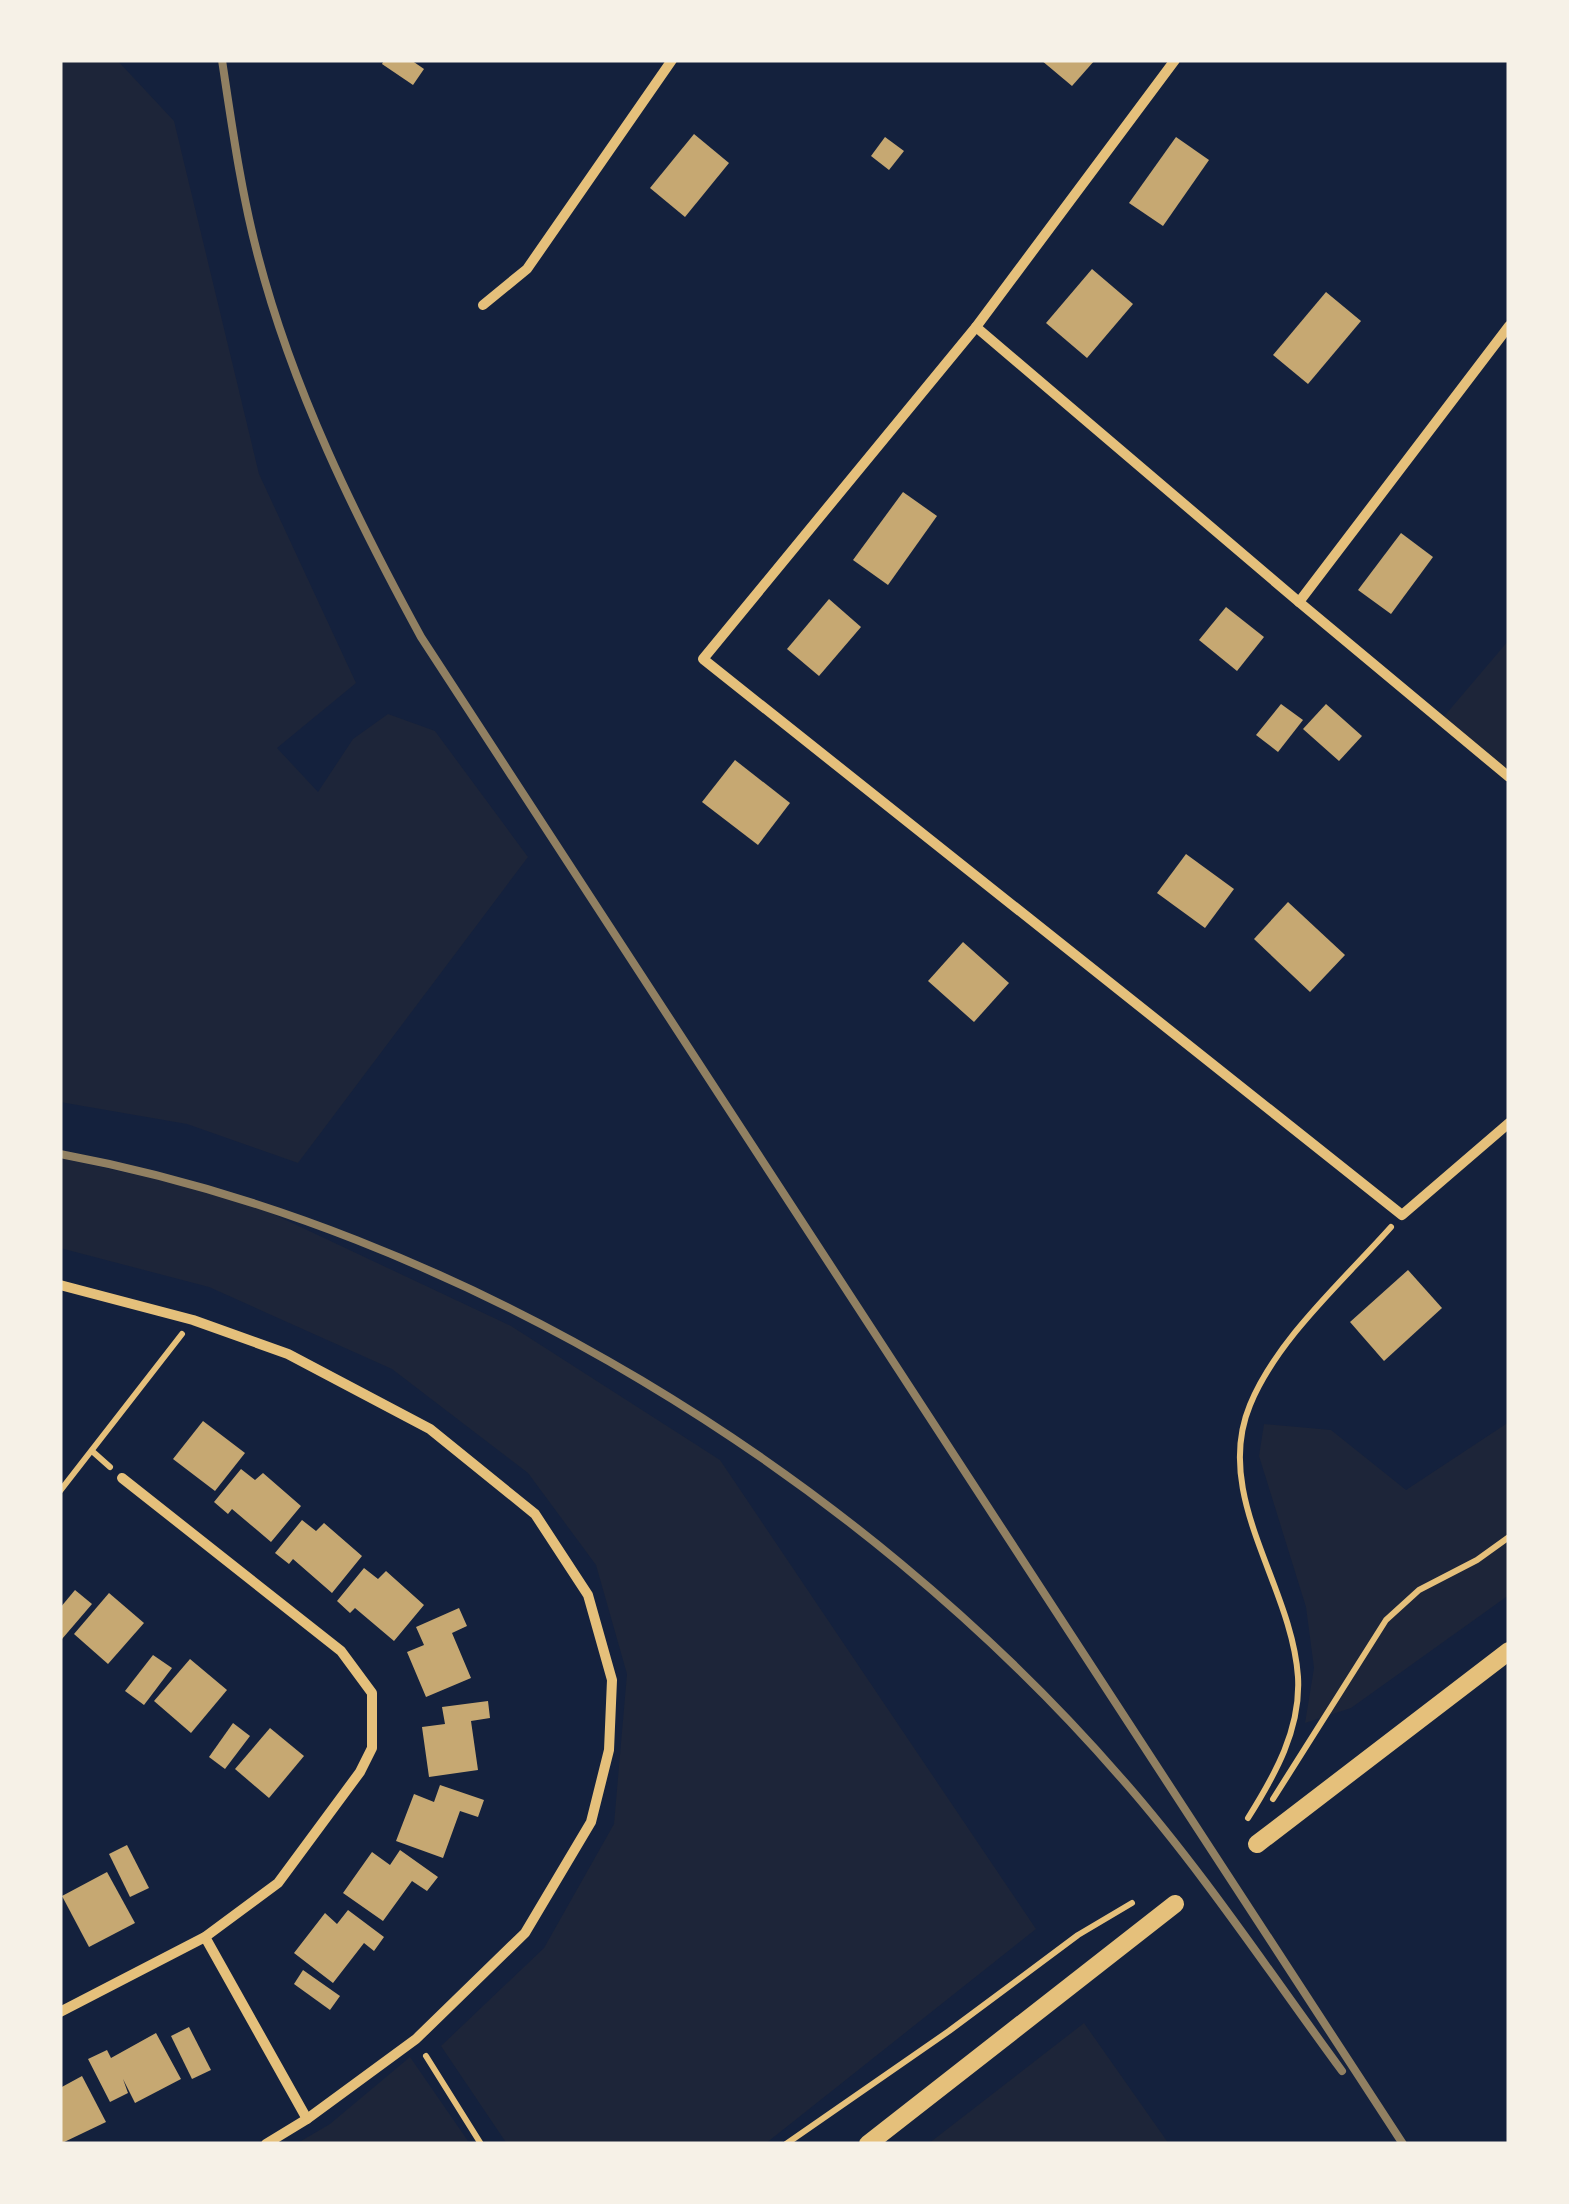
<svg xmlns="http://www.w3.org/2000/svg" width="1569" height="2204" font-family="'IBM Plex Sans',sans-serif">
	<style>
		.green { fill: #1d2539 }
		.building { fill: #c6a872 }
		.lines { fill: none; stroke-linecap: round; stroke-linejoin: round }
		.path { stroke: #e5c07b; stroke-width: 6 }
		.minor { stroke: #e5c07b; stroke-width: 10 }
		.tertiary { stroke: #e5c07b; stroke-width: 18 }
		.rail { stroke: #918062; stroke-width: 8 }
	</style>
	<rect width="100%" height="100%" fill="#14213d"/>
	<g class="green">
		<path d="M60,60H117L174,121L259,474L356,683L277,748L318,792L353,739L388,714L435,731L528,857L298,1163L187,1124L60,1102Z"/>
		<path d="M1509,640V777L1441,720Z"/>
		<path d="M60,1158L237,1197L511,1326L720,1460L1036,1929L765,2144H507L441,2046L544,1948L614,1824L627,1674L596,1565L528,1473L392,1369L209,1287L60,1248Z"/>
		<path d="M1509,1422V1595L1351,1708L1305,1723L1314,1668L1306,1607L1259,1456L1264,1424L1331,1430L1406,1490Z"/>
		<path d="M1084,2023L1169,2144H928Z"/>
		<path d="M410,2057L470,2144H296L330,2124Z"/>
	</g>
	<g class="building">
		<path d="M384,60H411L424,69L413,85L382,64Z"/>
		<path d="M1041,60H1095L1072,86Z"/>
		<path d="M694,134L729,163L685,217L650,188Z"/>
		<path d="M885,137L904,151L889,170L871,156Z"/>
		<path d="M1176,137L1209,160L1163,226L1129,203Z"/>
		<path d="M1092,269L1133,304L1087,358L1046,323Z"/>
		<path d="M1326,292L1361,321L1308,384L1273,355Z"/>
		<path d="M903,492L937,516L888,585L853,560Z"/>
		<path d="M1401,533L1433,557L1391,614L1358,590Z"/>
		<path d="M829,599L861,627L819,676L787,649Z"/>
		<path d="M1226,607L1264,637L1237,671L1199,640Z"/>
		<path d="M1281,704L1303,720L1278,752L1256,735Z"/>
		<path d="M1326,704L1362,736L1339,761L1303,729Z"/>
		<path d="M735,760L790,803L758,845L702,802Z"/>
		<path d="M1186,854L1234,889L1205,928L1157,893Z"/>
		<path d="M1288,902L1345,955L1310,992L1254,939Z"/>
		<path d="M963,942L1009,983L974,1022L928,981Z"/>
		<path d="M1408,1270L1442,1308L1384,1361L1350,1322Z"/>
		<path d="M203,1421L245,1453L215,1491L173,1459Z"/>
		<path d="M241,1469L255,1480L263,1473L301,1506L271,1542L232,1509L228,1514L214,1502Z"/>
		<path d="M302,1520L316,1531L324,1523L362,1556L332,1593L293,1559L289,1564L275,1553Z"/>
		<path d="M364,1568L378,1579L386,1571L424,1605L394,1641L355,1608L350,1613L337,1601Z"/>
		<path d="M75,1590L92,1604L62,1639L60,1608Z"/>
		<path d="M109,1593L144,1623L108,1664L74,1634Z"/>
		<path d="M459,1608L467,1626L452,1633L471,1678L426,1697L407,1652L424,1645L416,1627Z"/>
		<path d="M153,1655L172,1668L144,1705L125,1691Z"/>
		<path d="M190,1659L227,1690L191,1733L154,1701Z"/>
		<path d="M488,1701L490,1718L471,1721L478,1770L429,1777L422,1727L445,1724L442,1707Z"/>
		<path d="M233,1723L250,1736L225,1769L209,1757Z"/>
		<path d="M270,1728L304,1756L269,1798L235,1769Z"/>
		<path d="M440,1785L484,1800L478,1817L460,1811L443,1858L396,1841L414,1794L434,1802Z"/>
		<path d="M127,1845L149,1888L130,1897L109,1854Z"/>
		<path d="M400,1850L438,1877L427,1891L412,1881L383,1921L343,1893L372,1852L390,1865Z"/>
		<path d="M107,1872L135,1923L89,1947L62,1896Z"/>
		<path d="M348,1910L384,1937L374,1951L364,1943L333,1983L294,1953L325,1913L337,1924Z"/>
		<path d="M303,1970L340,1996L330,2010L294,1984Z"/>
		<path d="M189,2027L211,2070L192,2079L171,2036Z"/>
		<path d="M156,2033L181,2079L135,2103L123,2079L128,2093L110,2102L88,2059L107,2050L111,2058Z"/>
		<path d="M82,2076L106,2122L60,2144V2088Z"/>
	</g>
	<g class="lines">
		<g class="path">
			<path d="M92,1451L110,1467"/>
			<path d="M60,1491L182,1334"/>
			<path d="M1273,1799L1386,1620L1419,1590L1477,1560L1509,1537"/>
			<path d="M1248,1818C1275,1775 1301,1729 1298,1677C1292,1585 1212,1496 1250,1405C1277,1339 1344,1280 1391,1227"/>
			<path d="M426,2056L481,2144"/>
			<path d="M786,2144L949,2031L1078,1935L1132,1903"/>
		</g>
		<g class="minor">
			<path d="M1175,60L976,327L703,659L1402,1215L1509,1123"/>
			<path d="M483,305L527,269L672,60"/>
			<path d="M976,327L1299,602L1509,777"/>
			<path d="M1299,602L1509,326"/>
			<path d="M60,1285L193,1320L288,1354L430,1429L535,1514L588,1595L612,1680L609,1750L591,1822L525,1933L416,2039L307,2119L266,2144"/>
			<path d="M205,1937L307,2119"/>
			<path d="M60,2012L205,1937L278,1883L360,1772L372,1748V1693L341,1651L122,1478"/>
		</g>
		<g class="tertiary">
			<path d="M1257,1844L1509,1651"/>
			<path d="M868,2144L1175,1904"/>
		</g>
		<g class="rail">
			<path d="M222,60C232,126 241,192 258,256C293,390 355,516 421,637L1403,2144"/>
			<path d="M60,1154C458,1228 858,1475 1122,1779C1202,1870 1270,1973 1342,2071"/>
		</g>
	</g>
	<rect width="1569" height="2204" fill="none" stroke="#f6f1e7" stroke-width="125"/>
</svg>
